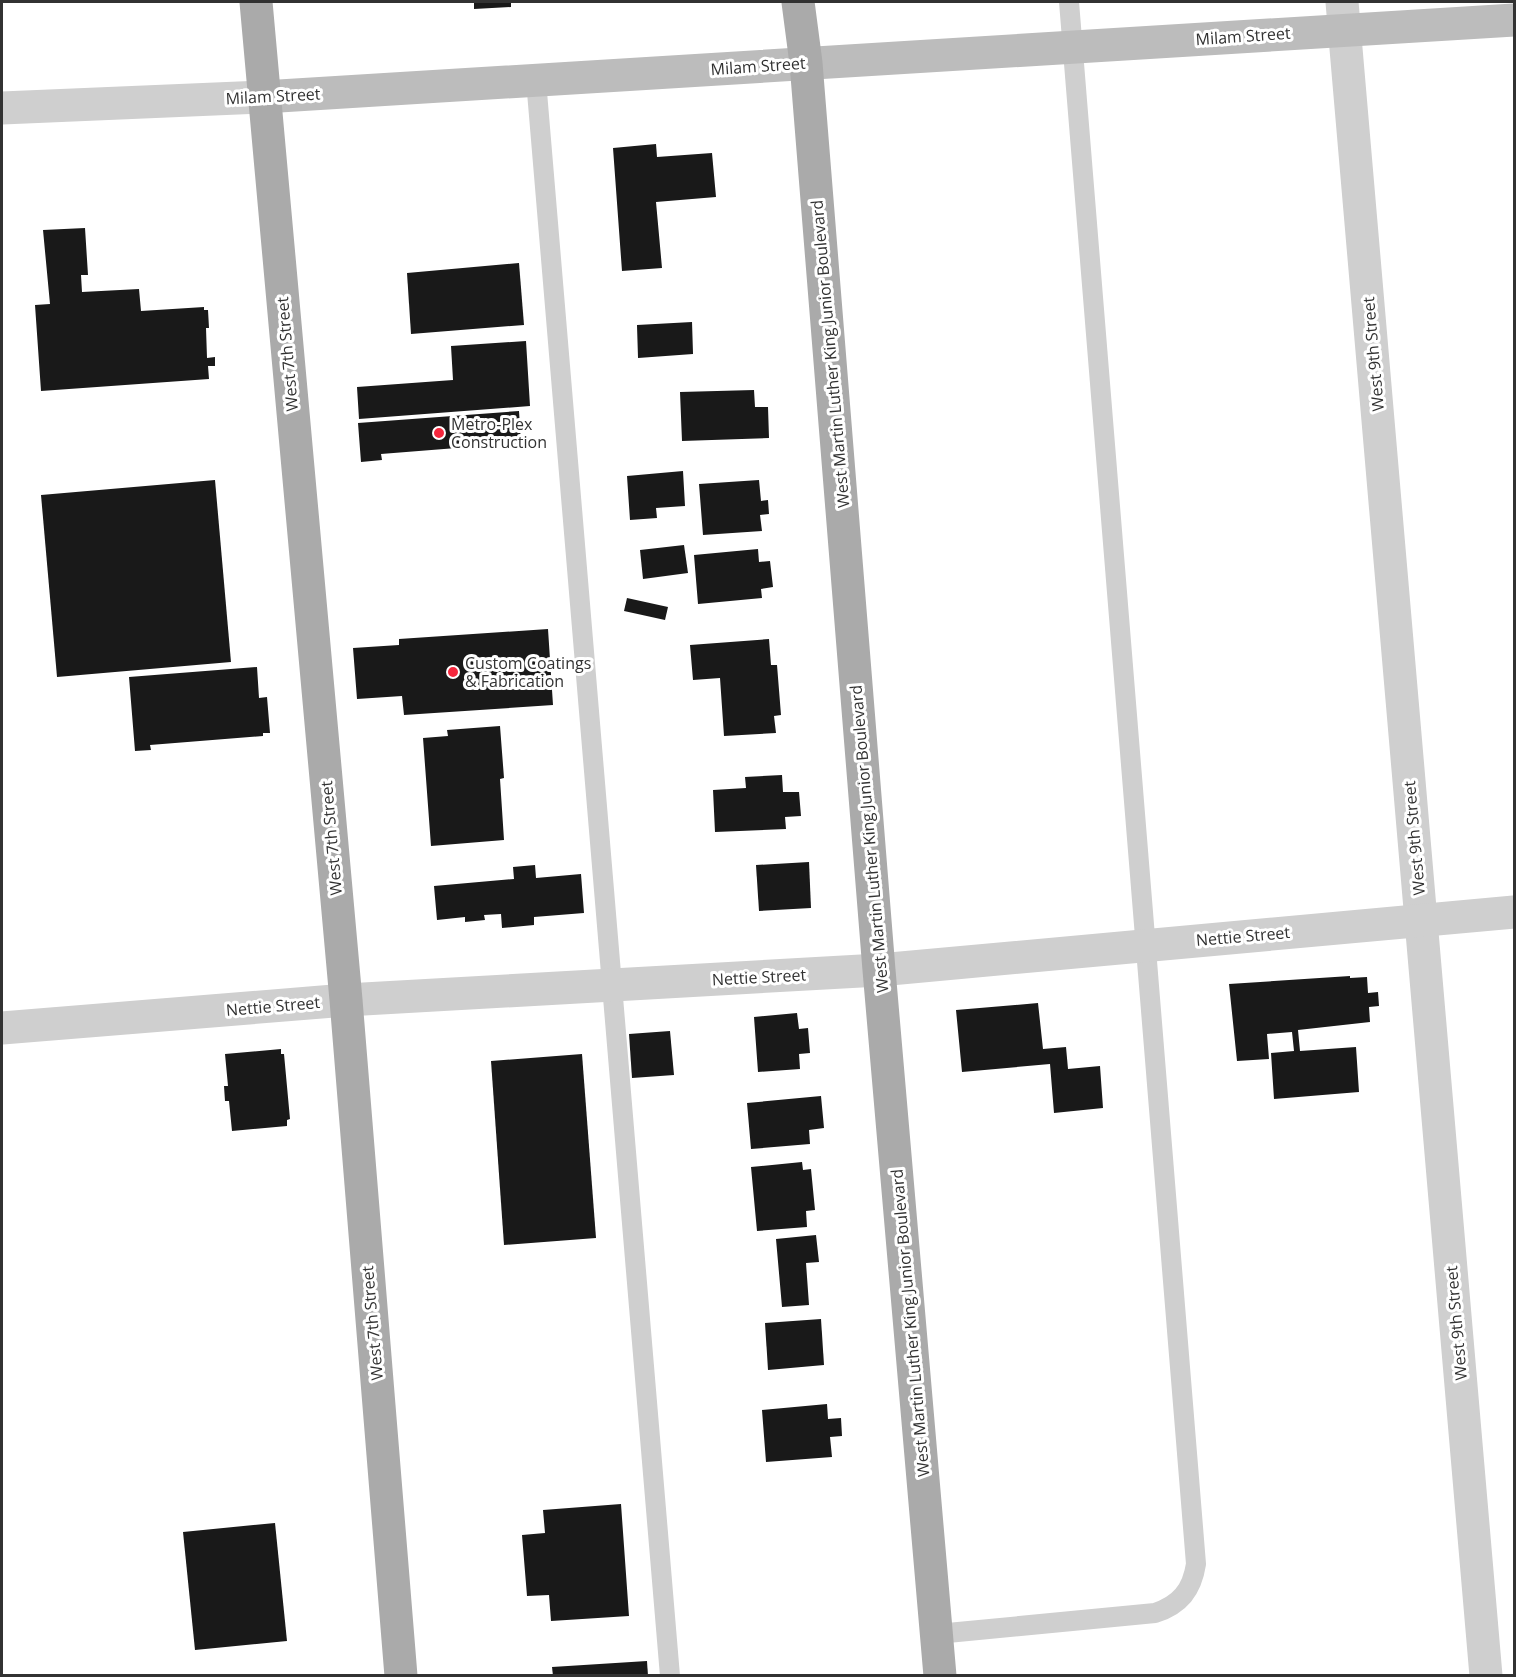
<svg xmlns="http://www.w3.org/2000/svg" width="1516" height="1677" font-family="'Open Sans',sans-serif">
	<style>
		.building { fill: #191919 }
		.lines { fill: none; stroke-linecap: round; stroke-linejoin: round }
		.lane { stroke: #cfcfcf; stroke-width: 20 }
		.street { stroke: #cfcfcf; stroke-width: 33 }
		.secondary { stroke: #bcbcbc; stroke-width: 33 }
		.primary { stroke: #aaa; stroke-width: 33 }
		.poi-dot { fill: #f5273d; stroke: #fff; stroke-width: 2 }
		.labels { text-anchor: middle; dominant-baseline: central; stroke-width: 6; stroke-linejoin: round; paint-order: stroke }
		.street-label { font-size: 16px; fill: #323232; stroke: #fff }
		.poi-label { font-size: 16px; fill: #323232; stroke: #fff; text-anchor: start }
	</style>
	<rect width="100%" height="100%" fill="#fff"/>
	<g class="building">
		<path d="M474,2H511V7L474,9Z"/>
		<path d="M656,144L657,157L712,153L716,197L656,202L662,268L622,271L613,148Z"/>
		<path d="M85,228L88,275H81L82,292L139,289L141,311L204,307V310H208L209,328H206L207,358L215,357V366H208L209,379L41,391L35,305L50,304L43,230Z"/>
		<path d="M519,263L524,325L411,334L407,273Z"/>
		<path d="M692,322L693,354L638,358L637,325Z"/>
		<path d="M526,341L530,406L359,419L357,387L453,380L451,346Z"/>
		<path d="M754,390L755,407H768L769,438L682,441L680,392Z"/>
		<path d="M519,411L521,443L381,454L382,460L361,462L358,423Z"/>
		<path d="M683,471L685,506L656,508L657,518L630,520L627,476Z"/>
		<path d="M215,480L231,662L57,677L41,495Z"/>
		<path d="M759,480L761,501L768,500L769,514L760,515L762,531L703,535L699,484Z"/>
		<path d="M684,545L688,573L643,579L640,550Z"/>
		<path d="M758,549L759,562L770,561L773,587L761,589L762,598L698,604L694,555Z"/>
		<path d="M627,598L668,607L665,620L624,611Z"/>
		<path d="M548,629L553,705L404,715L402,696L357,699L353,648L399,645V639Z"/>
		<path d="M769,639L771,665H777L781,715L774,716L776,733L724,736L720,678L693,680L690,645Z"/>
		<path d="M257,667L259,698L267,697L270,733H263V736L150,745L151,750L135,751L129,677Z"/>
		<path d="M500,726L504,778L500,779L504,840L431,846L423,738L448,736L447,730Z"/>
		<path d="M782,775L783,792H799L801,816L785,817L786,829L715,832L713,790L746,788L745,777Z"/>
		<path d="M809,862L811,908L759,911L756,865Z"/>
		<path d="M535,865L536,878L581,874L584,913L534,917V925L502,928L501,914L484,915L485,920L465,922V917L437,920L434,886L514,879L513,867Z"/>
		<path d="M1350,976V978L1367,977L1368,993L1378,992L1379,1006L1369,1007L1370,1022L1298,1030L1300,1051L1356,1047L1359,1092L1274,1099L1271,1053L1294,1051L1292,1032L1267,1034L1269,1059L1237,1061L1229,984Z"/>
		<path d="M1038,1003L1043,1049L1066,1047L1068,1069L1100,1066L1103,1108L1054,1113L1050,1064L962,1072L956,1010Z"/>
		<path d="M797,1013L799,1029L808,1028L810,1053L799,1054L800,1069L758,1072L754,1017Z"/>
		<path d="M670,1031L674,1075L632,1078L629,1034Z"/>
		<path d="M281,1049V1054H284L290,1119L287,1120V1126L232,1131L229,1101H225L224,1086H228L225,1054Z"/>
		<path d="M582,1054L596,1238L504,1245L491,1061Z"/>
		<path d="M821,1096L824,1128L809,1130L810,1144L751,1149L747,1103Z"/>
		<path d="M802,1162L803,1170L811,1169L815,1210L806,1211L807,1227L757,1231L751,1167Z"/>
		<path d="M816,1235L819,1262L806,1263L809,1305L782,1307L776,1239Z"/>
		<path d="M821,1319L824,1365L768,1370L765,1323Z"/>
		<path d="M827,1404L828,1419L841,1418L842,1436L830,1437L832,1457L766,1462L762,1410Z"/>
		<path d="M621,1504L629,1616L551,1621L549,1595L527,1596L522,1535L545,1533L543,1510Z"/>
		<path d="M275,1523L287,1641L195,1650L183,1532Z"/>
		<path d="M647,1661L648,1676H553L552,1667Z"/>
	</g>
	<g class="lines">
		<g class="lane">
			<path d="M536,80L670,1676"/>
			<path d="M937,1634L1155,1613C1180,1605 1192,1590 1196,1564L1069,2"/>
		</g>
		<g class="street">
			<path d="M1342,2L1486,1676"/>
			<path d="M2,108L263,97"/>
			<path d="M2,1028L346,1000L879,970L1514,912"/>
		</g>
		<path class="secondary" d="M263,97L1514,20"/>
		<g class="primary">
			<path d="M256,2L346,1000L401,1676"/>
			<path d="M798,2L806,63L879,970L940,1676"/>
		</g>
	</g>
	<g class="poi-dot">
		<circle cx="439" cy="433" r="6"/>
		<circle cx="453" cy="672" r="6"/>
	</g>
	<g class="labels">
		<g class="street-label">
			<text transform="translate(1243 36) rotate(-4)">Milam Street</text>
			<text transform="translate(758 66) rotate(-4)">Milam Street</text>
			<text transform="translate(273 96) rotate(-3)">Milam Street</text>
			<text transform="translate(287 354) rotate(-95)">West 7th Street</text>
			<text transform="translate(830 354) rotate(-95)">West Martin Luther King Junior Boulevard</text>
			<text transform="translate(1373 354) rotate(-95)">West 9th Street</text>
			<text transform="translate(331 838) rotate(-95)">West 7th Street</text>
			<text transform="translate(1414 838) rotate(-95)">West 9th Street</text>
			<text transform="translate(869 839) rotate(-95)">West Martin Luther King Junior Boulevard</text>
			<text transform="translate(1243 936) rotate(-5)">Nettie Street</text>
			<text transform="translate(759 977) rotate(-3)">Nettie Street</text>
			<text transform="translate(273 1006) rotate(-5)">Nettie Street</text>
			<text transform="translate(372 1323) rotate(-95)">West 7th Street</text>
			<text transform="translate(910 1323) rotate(-95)">West Martin Luther King Junior Boulevard</text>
			<text transform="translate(1456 1323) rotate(-95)">West 9th Street</text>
		</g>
		<g class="poi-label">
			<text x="451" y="424">Metro-Plex<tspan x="451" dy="18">Construction</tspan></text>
			<text x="465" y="663">Custom Coatings<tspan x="465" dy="18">&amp; Fabrication</tspan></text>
		</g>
	</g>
	<rect width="1516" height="1677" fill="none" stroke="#323232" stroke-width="6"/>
</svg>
